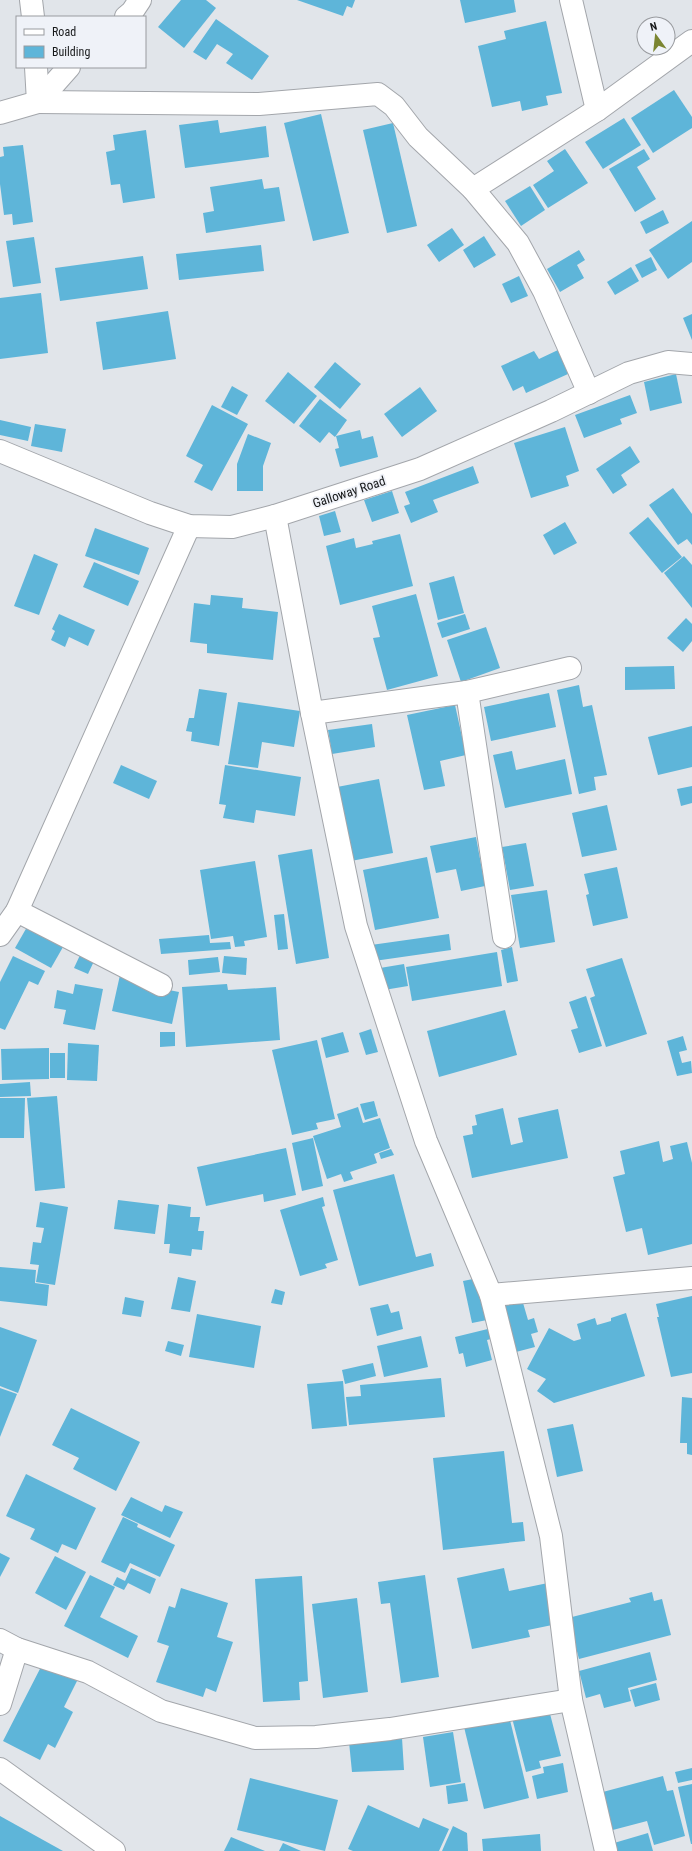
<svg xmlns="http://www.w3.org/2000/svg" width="692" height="1851" font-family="'Roboto Condensed',sans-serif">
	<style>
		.building { fill: #5eb5d9 }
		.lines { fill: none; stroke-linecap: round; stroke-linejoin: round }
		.minor-casing { stroke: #a3a6ab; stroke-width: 24 }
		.minor { stroke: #fff; stroke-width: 22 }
		.labels { text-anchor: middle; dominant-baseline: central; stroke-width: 3.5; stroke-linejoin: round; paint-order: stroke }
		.street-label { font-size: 13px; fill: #17191a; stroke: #eff2f8 }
	</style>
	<rect width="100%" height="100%" fill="#e1e5ea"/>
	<g class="building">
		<path d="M181,0H206L216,8L184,48L158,27Z"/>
		<path d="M297,0H355L352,8L347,6L343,16Z"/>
		<path d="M460,0H514L516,12L465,23Z"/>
		<path d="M216,19L269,56L252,80L226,63L233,54L217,44L206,60L193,52Z"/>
		<path d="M546,21L562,93L546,96L548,105L522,111L520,101L492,107L478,46L506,39L504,31Z"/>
		<path d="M674,90L692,117V128L653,153L631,118Z"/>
		<path d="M321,114L349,233L313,241L284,123Z"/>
		<path d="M624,118L641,145L603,169L585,142Z"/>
		<path d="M218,120L220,133L266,126L269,157L185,168L179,125Z"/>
		<path d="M393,123L417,226L387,233L363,130Z"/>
		<path d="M146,130L155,198L123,203L120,184L111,185L106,152L115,150L113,135Z"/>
		<path d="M23,145L33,222L13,225L12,214L4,215L0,184V157L4,156L3,147Z"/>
		<path d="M565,149L588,183L548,208L533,185L554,171L547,161Z"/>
		<path d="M644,149L650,159L637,167L656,199L635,212L609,169Z"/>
		<path d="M262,179L264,189L279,187L285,221L206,233L203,213L214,211L210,187Z"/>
		<path d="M530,186L545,210L521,226L505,201Z"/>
		<path d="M663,210L669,223L646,234L640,222Z"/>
		<path d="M692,221V262L668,279L649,250Z"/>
		<path d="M452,228L464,245L439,262L427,245Z"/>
		<path d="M484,236L496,255L474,268L463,250Z"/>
		<path d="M34,237L41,283L13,287L6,241Z"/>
		<path d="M261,245L264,271L179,280L176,254Z"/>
		<path d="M579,250L585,260L577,265L584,278L560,292L547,269Z"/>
		<path d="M143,256L148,289L60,301L55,268Z"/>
		<path d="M651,257L657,270L642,278L635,265Z"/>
		<path d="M631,267L639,281L615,295L607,282Z"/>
		<path d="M519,276L528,296L511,303L502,284Z"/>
		<path d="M41,293L48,353L0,359V298Z"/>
		<path d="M168,311L176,359L103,370L96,322Z"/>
		<path d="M692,314V340L683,318Z"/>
		<path d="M558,350L568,374L526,393L523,386L513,391L501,366L534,351L539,359Z"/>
		<path d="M335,362L361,384L340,409L314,387Z"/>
		<path d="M288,372L317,396L294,424L265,401Z"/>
		<path d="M676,374L682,403L650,411L644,382Z"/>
		<path d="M232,386L248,395L237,415L221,407Z"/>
		<path d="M420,387L437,411L402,437L384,414Z"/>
		<path d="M630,395L637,413L620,419L622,424L584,438L575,415Z"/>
		<path d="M320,399L347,420L335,437L329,432L320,443L299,426Z"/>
		<path d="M212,405L248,424L212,491L194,482L203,465L186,456Z"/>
		<path d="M0,420L31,427L28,441L0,435Z"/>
		<path d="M35,424L66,429L62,452L31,446Z"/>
		<path d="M565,427L579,471L566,476L569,486L531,498L514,443Z"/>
		<path d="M360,430L362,439L373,436L378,457L340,467L335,449L339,448L336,436Z"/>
		<path d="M248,434L271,443L263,466V491H237V464Z"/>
		<path d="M630,446L640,462L621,475L627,485L613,494L596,469Z"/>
		<path d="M473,466L479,483L433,500L438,512L411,523L404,506L410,504L405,492Z"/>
		<path d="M673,488L692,514V545L687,539L678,545L649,505Z"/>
		<path d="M392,491L399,513L372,522L364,500Z"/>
		<path d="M335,511L341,532L324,536L319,516Z"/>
		<path d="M648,517L682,557L662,573L629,533Z"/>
		<path d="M565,522L577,543L554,555L543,535Z"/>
		<path d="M95,528L149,548L139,575L85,556Z"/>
		<path d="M400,534L413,586L340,605L326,546L354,538L356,548L373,544L372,541Z"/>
		<path d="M34,554L58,564L39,615L14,606Z"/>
		<path d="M684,556L692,565V608L664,573Z"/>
		<path d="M94,562L139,581L128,606L83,587Z"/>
		<path d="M454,576L464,613L438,620L429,583Z"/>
		<path d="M416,594L438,676L387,690L373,638L380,637L372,606Z"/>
		<path d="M211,595L243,598L242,608L278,612L273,660L207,653V644L190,642L194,603L210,605Z"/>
		<path d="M59,614L95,630L88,646L69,637L65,647L51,640L55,631L52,629Z"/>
		<path d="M465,614L470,629L442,638L437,623Z"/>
		<path d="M686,618L692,624V641L683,652L667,638Z"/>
		<path d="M486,627L500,668L461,682L447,640Z"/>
		<path d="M674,666L675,689L625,690V667Z"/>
		<path d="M579,685L583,707L592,705L607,775L594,777L596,790L579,794L557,690Z"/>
		<path d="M199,689L227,693L219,746L191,741L192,732L186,731L189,718H194Z"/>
		<path d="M549,693L556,727L491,741L484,707Z"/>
		<path d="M238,702L300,711L294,747L262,742L258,768L228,764Z"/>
		<path d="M455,705L466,755L440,761L445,786L424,790L407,715Z"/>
		<path d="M372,724L375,747L332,754L328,730Z"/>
		<path d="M692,726V767L658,775L648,737Z"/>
		<path d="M512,751L516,770L565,759L572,794L505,808L493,755Z"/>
		<path d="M121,765L157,781L149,799L113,783Z"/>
		<path d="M225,765L301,777L295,816L256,810L254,823L223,818L226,805L219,804Z"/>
		<path d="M379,779L393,853L351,861L337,787Z"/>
		<path d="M692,786V803L681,806L677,789Z"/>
		<path d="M607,805L617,850L582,857L572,813Z"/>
		<path d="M476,837L485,886L461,891L456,869L436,873L430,846Z"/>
		<path d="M526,843L534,886L510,890L502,847Z"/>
		<path d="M312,849L329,958L296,964L278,855Z"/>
		<path d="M427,857L439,918L375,930L363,870Z"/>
		<path d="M255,861L267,937L244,941L245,946L235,947L233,936L211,939L200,870Z"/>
		<path d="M617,867L628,918L593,926L586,895L589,894L584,874Z"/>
		<path d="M547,890L555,942L520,948L511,895Z"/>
		<path d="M284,914L288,949L278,950L274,915Z"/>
		<path d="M27,927L63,947L51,968L15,948Z"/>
		<path d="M449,934L451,950L374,961L371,945Z"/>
		<path d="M209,935L210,943L230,942L231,949L161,954L159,939Z"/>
		<path d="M512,947L518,981L507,983L501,950Z"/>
		<path d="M497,952L502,986L412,1001L406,967Z"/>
		<path d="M81,953L95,959L88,974L74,968Z"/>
		<path d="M13,956L45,971L38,985L29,981L5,1030L0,1028V982Z"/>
		<path d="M224,956L247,958L246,975L222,973Z"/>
		<path d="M218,957L220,972L189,975L188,960Z"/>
		<path d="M622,958L647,1034L606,1047L590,998L595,996L586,969Z"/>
		<path d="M404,964L408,986L384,990L380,968Z"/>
		<path d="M120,975L139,984L179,992L172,1024L112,1011Z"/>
		<path d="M75,984L103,989L95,1030L63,1024L66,1010L54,1008L57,990L73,994Z"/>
		<path d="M227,984L228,990L276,987L280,1040L186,1047L182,987Z"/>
		<path d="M586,996L602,1046L579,1053L571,1030L578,1028L569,1002Z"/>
		<path d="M505,1010L517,1055L439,1077L427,1031Z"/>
		<path d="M371,1029L378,1052L366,1055L359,1033Z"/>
		<path d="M160,1032H175V1046L160,1047Z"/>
		<path d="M343,1032L349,1052L326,1058L321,1038Z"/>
		<path d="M683,1036L687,1050L679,1052L682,1063L691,1061L692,1073L677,1076L667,1041Z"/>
		<path d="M317,1040L335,1119L316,1123L318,1129L292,1135L272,1050Z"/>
		<path d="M68,1043L99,1045L97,1081L67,1080Z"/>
		<path d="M49,1048V1079L2,1080L1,1049Z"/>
		<rect x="50" y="1053" width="15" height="25"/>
		<path d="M30,1082L31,1096L0,1097V1084Z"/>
		<path d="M57,1096L65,1188L35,1191L27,1098Z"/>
		<path d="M0,1098H25L24,1138H0Z"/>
		<path d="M374,1101L378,1116L365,1120L360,1104Z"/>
		<path d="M358,1107L363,1123L380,1118L390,1148L374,1154L377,1163L350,1172L353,1179L344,1182L341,1174L327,1179L313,1136L341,1127L337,1114Z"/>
		<path d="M503,1108L511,1145L523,1142L518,1118L558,1109L568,1158L472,1178L463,1136L473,1134L472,1126L477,1125L475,1115Z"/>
		<path d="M313,1138L323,1186L302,1191L292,1143Z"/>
		<path d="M659,1141L663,1162L673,1159L670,1146L687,1142L692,1163V1244L648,1255L642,1228L626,1232L613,1177L625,1174L620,1151Z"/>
		<path d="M286,1148L296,1195L264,1202L263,1194L206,1206L197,1167Z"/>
		<path d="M391,1149L394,1155L381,1159L379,1153Z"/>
		<path d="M394,1174L416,1257L431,1253L434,1266L359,1286L333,1190Z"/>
		<path d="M323,1197L325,1206L322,1207L338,1260L325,1264L327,1268L300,1276L280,1210Z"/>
		<path d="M118,1200L159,1205L155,1234L114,1229Z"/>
		<path d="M40,1202L68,1207L55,1285L36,1282L39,1265L30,1264L33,1242L41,1243L44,1228L36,1227Z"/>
		<path d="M168,1204L191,1207L190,1217H200L198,1231H204L202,1250L192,1249L191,1256L169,1253L170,1244H164Z"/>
		<path d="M0,1267L36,1270L35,1283L49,1285L47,1306L0,1301Z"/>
		<path d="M178,1277L196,1281L190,1312L171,1309Z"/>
		<path d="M483,1277L492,1319L472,1323L463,1281Z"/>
		<path d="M275,1289L285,1292L282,1305L271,1303Z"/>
		<path d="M521,1296L528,1320L534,1318L538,1332L531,1334L535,1347L516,1352L502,1301Z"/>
		<path d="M692,1296V1373L671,1377L657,1317H659L656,1304Z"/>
		<path d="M125,1297L144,1301L141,1317L122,1314Z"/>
		<path d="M388,1304L391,1313L399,1311L403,1329L377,1336L370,1308Z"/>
		<path d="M626,1313L645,1376L554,1403L537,1391L546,1379L527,1369L549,1328L574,1341L581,1339L577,1324L595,1318L597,1325L611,1321V1318Z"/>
		<path d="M197,1314L261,1326L254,1368L189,1357Z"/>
		<path d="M0,1327L37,1340L18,1393L0,1386Z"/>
		<path d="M496,1327L498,1337L487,1340L492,1360L466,1367L463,1353L459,1354L455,1337Z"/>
		<path d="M421,1336L428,1367L384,1377L377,1346Z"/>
		<path d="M168,1341L184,1345L181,1356L165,1351Z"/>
		<path d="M373,1363L376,1376L345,1384L342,1370Z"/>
		<path d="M441,1378L445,1417L349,1425L346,1397L361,1396L360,1385Z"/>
		<path d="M343,1381L347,1426L312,1429L307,1384Z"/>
		<path d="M0,1388L17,1394L0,1437Z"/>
		<path d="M682,1397L692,1398V1455L687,1454V1443H680Z"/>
		<path d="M71,1408L140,1442L116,1491L73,1469L79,1458L52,1445Z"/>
		<path d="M573,1424L583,1471L557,1477L547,1429Z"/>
		<path d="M504,1451L512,1523L523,1522L525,1541L443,1550L433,1458Z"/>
		<path d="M26,1474L96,1508L76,1550L62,1544L58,1553L30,1539L35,1529L6,1516Z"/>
		<path d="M131,1497L162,1512L165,1505L183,1512L170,1538L121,1515Z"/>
		<path d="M123,1517L138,1524L137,1527L175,1545L160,1577L130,1563L125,1573L101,1562Z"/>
		<path d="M0,1553L10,1558L0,1577Z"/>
		<path d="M55,1556L86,1572L66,1610L35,1593Z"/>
		<path d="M131,1568L156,1579L150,1594L128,1583L124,1590L113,1585L117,1577L125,1581Z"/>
		<path d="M504,1568L509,1591L548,1583L557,1624L528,1630L530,1637L472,1649L457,1578Z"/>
		<path d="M90,1575L115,1587L100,1617L138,1636L128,1658L64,1626Z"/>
		<path d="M425,1575L439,1677L401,1683L390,1603L381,1604L378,1582Z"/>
		<path d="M302,1576L308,1681L299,1682L300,1700L263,1702L255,1579Z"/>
		<path d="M181,1588L228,1603L217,1637L233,1642L216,1692L206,1688L203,1697L156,1682L169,1646L157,1642L169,1606L175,1608Z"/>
		<path d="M652,1592L654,1601L662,1599L671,1635L579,1659L568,1618L631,1602L629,1598Z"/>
		<path d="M357,1598L368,1692L323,1698L312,1604Z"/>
		<path d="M650,1652L657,1680L628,1688L631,1701L604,1708L600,1694L586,1698L579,1671Z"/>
		<path d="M43,1663L77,1681L64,1707L73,1712L55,1748L48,1744L40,1760L3,1741Z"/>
		<path d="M656,1683L660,1700L635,1707L630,1690Z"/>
		<path d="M549,1710L561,1756L539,1761L541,1768L526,1772L511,1714Z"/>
		<path d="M509,1716L529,1798L484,1809L464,1727Z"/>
		<path d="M453,1732L461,1782L430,1787L423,1737Z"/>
		<path d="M402,1738L404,1770L352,1772L349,1742Z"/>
		<path d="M563,1763L568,1792L537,1799L532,1776L544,1773L543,1767Z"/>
		<path d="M692,1768V1780L678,1783L675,1772Z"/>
		<path d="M663,1776L667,1791L673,1790L685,1836L654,1845L647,1821L609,1831L599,1793Z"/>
		<path d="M250,1778L338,1800L325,1851L237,1830Z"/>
		<path d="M465,1783L468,1801L448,1804L446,1786Z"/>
		<path d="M692,1784V1844H691L678,1787Z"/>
		<path d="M368,1805L419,1828L423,1818L449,1829L439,1851H353L348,1849Z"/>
		<path d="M0,1816L63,1851H0Z"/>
		<path d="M453,1826L467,1833L468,1851H442Z"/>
		<path d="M648,1833L653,1851H616L614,1843Z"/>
		<path d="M540,1834L541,1851H483L482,1839Z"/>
		<path d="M231,1837L265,1851H224Z"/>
		<path d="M283,1843L301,1851H279Z"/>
	</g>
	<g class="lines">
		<g class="minor-casing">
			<g id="minor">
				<path d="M31,0L33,17"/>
				<path d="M571,0L597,110"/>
				<path d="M126,17L132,12L140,0"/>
				<path d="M38,102L259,104L378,94L394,106L418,137L473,189"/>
				<path d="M38,102L69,67"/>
				<path d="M0,113L38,102L36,67"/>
				<path d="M589,393L544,291L518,243L473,189L597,110L692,41"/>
				<path d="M0,451L150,513L189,526L232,527L275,516L420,469L551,411L629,373L668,362L692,364"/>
				<path d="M275,516L312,713L356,926L426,1141L491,1295L551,1536L571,1700L606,1851"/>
				<path d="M467,692L504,937"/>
				<path d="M312,713L467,692L570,668"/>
				<path d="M17,911L161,985"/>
				<path d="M0,935L17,911L189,526"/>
				<path d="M491,1295L692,1278"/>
				<path d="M0,1640L17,1649L88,1672L161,1711L255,1738L316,1737L390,1729L571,1700"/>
				<path d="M0,1704L17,1649"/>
				<path d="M0,1769L114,1851"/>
			</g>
		</g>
		<use href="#minor" class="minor"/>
	</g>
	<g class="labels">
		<g class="street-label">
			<text transform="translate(349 492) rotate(-18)">Galloway Road</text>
		</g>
	</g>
	<rect x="16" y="16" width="130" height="52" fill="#eff2f8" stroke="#999b9f"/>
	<rect x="24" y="29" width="20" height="6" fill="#ffffff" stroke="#999b9f"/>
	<text x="52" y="36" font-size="12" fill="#17191a">Road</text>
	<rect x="24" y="46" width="20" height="12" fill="#5eb5d9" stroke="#999b9f"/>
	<text x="52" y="56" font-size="12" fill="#17191a">Building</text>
	<g transform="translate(656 36) rotate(345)"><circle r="19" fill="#eff2f8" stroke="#999b9f"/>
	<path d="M0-3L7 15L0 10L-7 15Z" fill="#7b8531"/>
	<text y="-6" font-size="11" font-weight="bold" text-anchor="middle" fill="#17191a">N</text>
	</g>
</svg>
